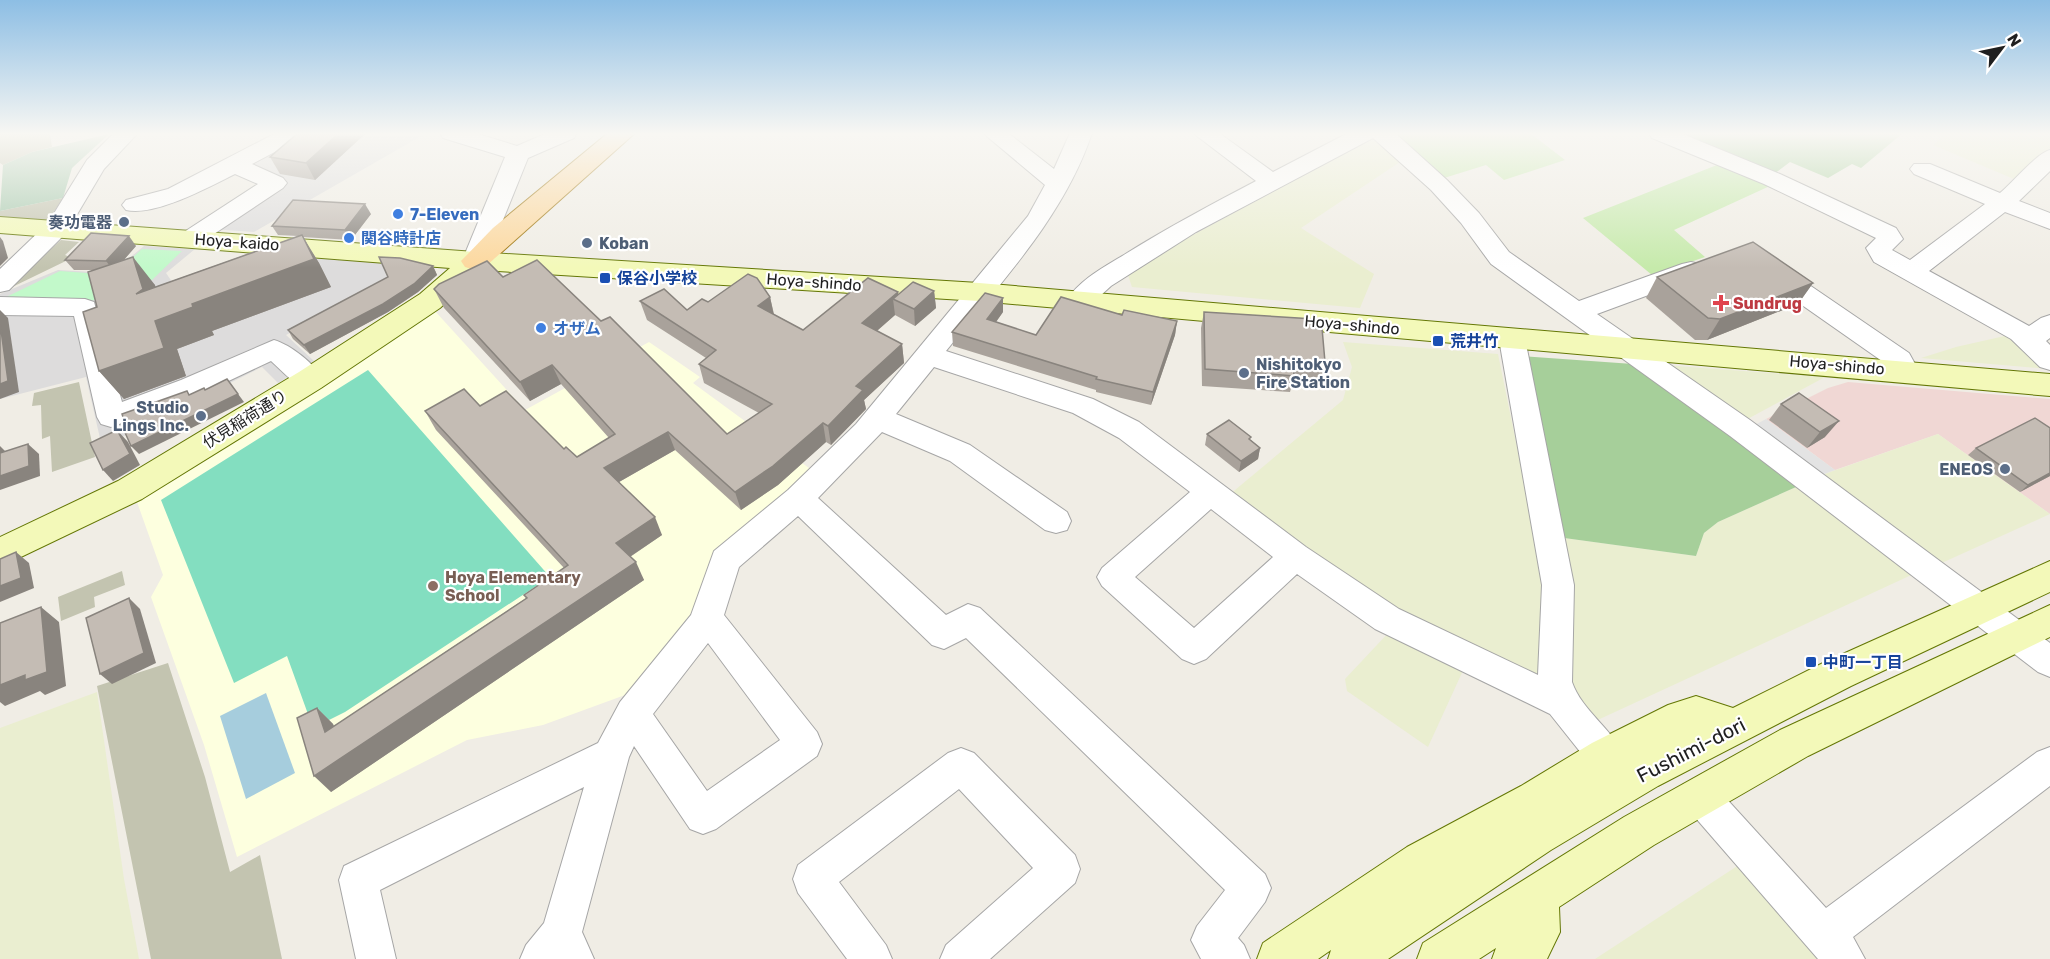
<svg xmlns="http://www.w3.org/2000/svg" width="2050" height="959" font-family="Rubik,'Noto Sans JP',sans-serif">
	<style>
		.residential { fill: #dddcdc }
		.commercial { fill: #f0d7d4 }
		.education { fill: #fdffdf }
		.construction { fill: #c3c4b0 }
		.farmland { fill: #eaeed0 }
		.grass { fill: #c6eaab }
		.forest { fill: #a6cf9a }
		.cemetery { fill: #a6c9ad }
		.park { fill: #c2f9ca }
		.pitch { fill: #83dec0 }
		.parking { fill: #e3e3e3 }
		.water { fill: #a6cddd }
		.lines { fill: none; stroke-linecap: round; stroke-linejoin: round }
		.street-casing { stroke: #a6a6a6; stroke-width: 2 }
		.secondary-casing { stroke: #647705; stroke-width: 2 }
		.primary-casing { stroke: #996f00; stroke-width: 2 }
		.street { fill: #fff; fill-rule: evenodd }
		.secondary { fill: #f3f9b9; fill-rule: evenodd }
		.primary { fill: #fcd89e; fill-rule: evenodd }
		.wall { fill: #a9a29b }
		.shaded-wall { fill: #89847e }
		.building { fill: #c4bcb4; stroke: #89847e; stroke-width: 1.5 }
		.shop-dot { fill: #3f7fe0; stroke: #fff; stroke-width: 2 }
		.service-dot { fill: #5c6f8a; stroke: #fff; stroke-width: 2 }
		.transit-dot { fill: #1a4fb4; stroke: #fff; stroke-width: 2 }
		.health-dot { fill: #e0444e; stroke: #fff; stroke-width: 2 }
		.education-dot { fill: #8d6e63; stroke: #fff; stroke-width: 2 }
		.labels { text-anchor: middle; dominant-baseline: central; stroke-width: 4.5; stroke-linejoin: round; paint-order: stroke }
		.shop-label { font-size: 16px; font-weight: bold; fill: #366cbe; stroke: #fff; text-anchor: start }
		.service-label { font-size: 16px; font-weight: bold; fill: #4e5e75; stroke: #fff; text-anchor: end }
		.street-label { font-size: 16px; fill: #1f1f1f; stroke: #fff }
		.transit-label { font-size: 16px; font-weight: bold; fill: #164399; stroke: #fff; text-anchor: start }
		.health-label { font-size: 16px; font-weight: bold; fill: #be3a42; stroke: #fff; text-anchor: start }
		.education-label { font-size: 16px; font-weight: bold; fill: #785e54; stroke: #fff; text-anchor: start }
		.near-street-label { font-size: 20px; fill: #1f1f1f; stroke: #fff }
	</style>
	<rect width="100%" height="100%" fill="#f0ede5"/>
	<g class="residential">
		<path d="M303,133L423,135L254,232L211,229L282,181L248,164Z"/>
		<path d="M144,246L195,249L166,273L181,295L224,277L247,253L404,264L382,284L286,335L314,361L278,383L262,367L102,447L86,377L0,399V294L58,270L111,273Z"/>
	</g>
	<path class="commercial" d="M1848,382L2050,399V514L1938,434L1835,470L1766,419L1828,388Z"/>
	<path class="education" d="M434,310L525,410L649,342L700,377L693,383L813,471L636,691L543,725L467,740L237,857L204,745L151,597L163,575L137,502L323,386Z"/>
	<g class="construction">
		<path d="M0,133H50L52,147L32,152L3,165L0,163Z"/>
		<path d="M63,198L48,221L0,217V211Z"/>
		<path d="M61,240L79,242L65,255L72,258L4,291Z"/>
		<path d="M79,382L95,457L52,472L50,436L42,439L41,405L32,406L34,393Z"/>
		<path d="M122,571L125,585L94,597L95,607L61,621L58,597Z"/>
		<path d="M168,663L205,777L230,872L260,855L282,959H151L97,686Z"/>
	</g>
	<g class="farmland">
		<path d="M1947,133H2050V148L2021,182L1933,145Z"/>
		<path d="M1369,140L1379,141L1403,160L1301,228L1374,274L1360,308L1132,287L1128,275L1180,242Z"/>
		<path d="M2009,335L2050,369L1921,358L1956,347Z"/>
		<path d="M1343,342L1498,354L1544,580L1545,684L1388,611L1229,495L1343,400L1352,367Z"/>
		<path d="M1663,365L1825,377L1742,422Z"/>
		<path d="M1938,434L2050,514L1935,566L1816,477Z"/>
		<path d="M1805,483L1920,571L1589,724L1566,693L1557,537L1696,556L1704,533L1718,522Z"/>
		<path d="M1392,629L1466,664L1428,747L1347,691L1345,679Z"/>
		<path d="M97,692L124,879L139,959H0V728Z"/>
		<path d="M1748,859L1834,959H1595Z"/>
	</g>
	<g class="grass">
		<path d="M1394,133H1530L1565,160L1504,180L1486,165L1444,178Z"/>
		<path d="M1722,163L1772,185L1674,230L1705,257L1652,275L1583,218Z"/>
	</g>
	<g class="forest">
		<path d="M1670,133H1903L1861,168L1852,164L1828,178L1790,162L1774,174Z"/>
		<path d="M1522,356L1647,365L1805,483L1718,522L1704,533L1696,556L1557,537Z"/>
	</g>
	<path class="cemetery" d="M109,134L72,168L63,198L0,211L3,165L32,152Z"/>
	<path class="park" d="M142,249L182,251L152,280L91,301L0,300L60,271L113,275Z"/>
	<path class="pitch" d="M368,370L550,577L345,712L313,728L287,656L234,683L161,500Z"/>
	<path class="parking" d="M1766,419L1835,470L1816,477L1749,428Z"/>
	<path class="water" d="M266,693L295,773L246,799L220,716Z"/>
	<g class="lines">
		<g class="street-casing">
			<g id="street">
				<path d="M114,133H138L104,169L66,233L9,290L0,292V269L48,223L87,160Z"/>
				<path d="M276,133H304L301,138L252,164L283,178L287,183L283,188L199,244L190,247L181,244L178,239L181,234L258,184L235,174C209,187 154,217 126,210L122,205L126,200L168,189Z"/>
				<path d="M440,133H475L517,146L547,133H577L574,138L528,158L484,267L475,269L466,267L462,261L505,157L443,138Z"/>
				<path d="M983,133H1008L1054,169L1070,133H1092C1064,217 1000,283 946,351L1093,399L1139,422L1306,547L1399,609L1538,675L1542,585L1499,339L1503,332L1512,330L1521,332L1525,339L1574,585L1572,682C1582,711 1612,728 1624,756L1619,768L1606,773L1593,768L1550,714L1375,629L1297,574L1206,659L1194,664L1182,659L1102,586L1097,577L1102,568L1190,492L1119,438L1073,413L934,367L896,414L970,445L1067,512L1071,521L1067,530L1056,533L1045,530L950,461L882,432L818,498L946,615L968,604L980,608L1265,874L1271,888L1265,902L1238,938L1244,945L1250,959H1201L1191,940L1197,926L1225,890L966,638L944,649L932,645L798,516L739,567L724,615L817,732L822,744L817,756L716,829L703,834L690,829L634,746L629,757L582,932L594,959H520L526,945L544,923L584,787L380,890L396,959H356L339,880L344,866L598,743L620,702L691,615L714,551L788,490L856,424L1028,216L1045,185ZM1211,509L1273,557L1194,628L1135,577ZM708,643L780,740L707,791L653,714Z"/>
				<path d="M1193,133H1219L1273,172L1348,133H1395L1447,180L1479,213L1509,252L1579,301L1682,264L1691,262L1700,264L1704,270L1700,276L1597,314L1750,420L2050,643V677L2038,672L1730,436L1491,264L1461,223L1431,190L1373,138L1196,232L1111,286L1088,307L1079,310L1070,307L1066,301C1080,279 1106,266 1127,253C1169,227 1212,204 1256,181Z"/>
				<path d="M1649,133H1680L1780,174L1896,228L1903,239L1892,250L1910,260L1985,204L1914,174L1910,169L1914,164H1930L2000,193C2013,182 2037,153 2050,150V171L2019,201L2050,213V229L2005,212L1929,271L2029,326L2041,318L2050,315V338L2046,341L2050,345V370L2040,367L2011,339L1874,262L1866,248L1876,238L1764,184L1652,138Z"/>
				<path d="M1771,263L1780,265L1909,353L1919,371L1915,378L1905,381L1895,378L1889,366L1762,277L1758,271L1762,265Z"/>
				<path d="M0,297L85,299L94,302L122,402L181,380L274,340C291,345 315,364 324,380L320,387C299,393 286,374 271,361L201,394L111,427L101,424L97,417L74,316L0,315Z"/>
				<path d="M2050,747V786L1853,937L1865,959H1818L1687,808L1681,796L1687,784L1700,778L1713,784L1826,908L2037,752Z"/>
				<path d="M961,748L974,753L1075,855L1080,869L1075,883L990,959H940L946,945L1033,868L959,789L839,882L886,945L892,959H847L798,893L793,879L798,865L948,753Z"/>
			</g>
		</g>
		<g class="secondary-casing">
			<g id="secondary">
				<path d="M0,217L475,252L979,283L2050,374V396L979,301L481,270L440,308L321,388L142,499L0,567V537L118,481L299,372L420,294L450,268L0,233Z"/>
				<path d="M2050,561V592L1851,686L1658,786L1551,850L1388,959H1328L1331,950L1318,959H1257L1263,943L1407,847L1521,786L1592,743L1668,705L1696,696L1733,708L1825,662Z"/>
				<path d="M2050,605V637L1808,756L1654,845L1559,907L1560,932L1547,959H1492L1496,948L1479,959H1417L1423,943L1624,817L1780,730Z"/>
			</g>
		</g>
		<g class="primary-casing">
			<path id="primary" d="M608,133H635L485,267L475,270L465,267L461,261L493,228Z"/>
		</g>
		<use href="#street" class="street"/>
		<use href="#secondary" class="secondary"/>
		<use href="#primary" class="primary"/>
	</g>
	<g class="wall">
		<path d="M298,133H366L315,180L280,174L270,157Z"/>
		<path d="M371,214L351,240L302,237L319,263L331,287L212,331L214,335L177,349L186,376L124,399L99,371L97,307L94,270H74L65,260L136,246L123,261L155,285V287L298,236L278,235L272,226Z"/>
		<path d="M433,266L437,275L418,292L388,312L310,354L293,339L288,330Z"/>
		<path d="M503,277L601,321L727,434L759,413L704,383L699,364L706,358L647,320L640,301L687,310L708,302L770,297L774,314L803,330L898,294L934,291L936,308L915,326L895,315L877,331L902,344L904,363L864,400L866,409L831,445L826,442L778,485L741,510L675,450L619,482L662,535L630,557L644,580L331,792L317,708L333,724L334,726L526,598L524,595L564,568L436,430L425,411L480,406L564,449L577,457L609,438L561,384L530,401L444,308L434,289Z"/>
		<path d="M1657,277L1813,283L1798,304L1707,340H1695L1646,298Z"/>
		<path d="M1003,312L996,322L1036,335L1122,315L1177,321L1175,335L1151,405L1096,392V390L953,346L952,332Z"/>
		<path d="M1204,312L1315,328L1325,362L1321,379L1294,377L1290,392L1202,386L1201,328Z"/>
		<path d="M1799,393L1825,437L1807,448L1769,420L1781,404Z"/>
		<path d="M1207,434L1251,440L1260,448L1258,459L1239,472L1205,445Z"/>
		<path d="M1976,448L2050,476L2020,492L1968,455Z"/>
	</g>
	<g class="shaded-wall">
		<path d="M339,133H366L315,180L306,163Z"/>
		<path d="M365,204L371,214L351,240L345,230Z"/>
		<path d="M302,235L319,263L331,287L212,331L214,335L177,349L186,376L124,399L99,371L136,294L133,257L155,285L164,316L192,304Z"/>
		<path d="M129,236L136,246L114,271L106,261Z"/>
		<path d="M0,237L3,241L8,258L0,266Z"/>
		<path d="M433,266L437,275L418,292L388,312L310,354L304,345Z"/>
		<path d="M1813,283L1798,304L1707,340L1720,319Z"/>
		<path d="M934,291L936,308L915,326L914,309Z"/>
		<path d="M898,292L899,302L893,299L895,315L864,342L862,323Z"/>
		<path d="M770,297L774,316L758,306Z"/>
		<path d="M1003,298V312L988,333L987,319Z"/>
		<path d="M0,310L8,318L19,392L0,399Z"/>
		<path d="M1177,321L1175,335L1151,405L1153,392Z"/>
		<path d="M902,344L904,363L864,400L866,409L831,445L828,426L856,386Z"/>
		<path d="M552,365L561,384L530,401L520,382Z"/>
		<path d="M227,379L244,402L139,454L131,446Z"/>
		<path d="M1839,421L1825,437L1807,448L1820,432Z"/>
		<path d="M823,423L826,442L778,485L741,510L735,492Z"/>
		<path d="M117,430L128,442L140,465L113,481L103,470Z"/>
		<path d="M668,432L675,450L612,486L604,468Z"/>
		<path d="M28,444L39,454L40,476L0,490V476Z"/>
		<path d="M0,446L7,453L0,459Z"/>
		<path d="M1260,448L1258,459L1239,472L1241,461Z"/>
		<path d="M2050,473V476L2020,492L2028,485Z"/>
		<path d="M655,517L662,535L625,560L616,543Z"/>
		<path d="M16,552L29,563L34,588L0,602V586Z"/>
		<path d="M636,562L644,580L331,792L314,776Z"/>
		<path d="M129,598L140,609L156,663L112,684L100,674Z"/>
		<path d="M41,607L59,622L66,686L45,695L40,691L5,706L0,702V685Z"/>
		<path d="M317,708L333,724L341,748L325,732Z"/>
	</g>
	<g class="building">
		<path d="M298,133H339L306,163L270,157Z"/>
		<path d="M293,200L365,204L345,230L272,226Z"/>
		<path d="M91,233L129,236L106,261L65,260Z"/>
		<path d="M302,235L314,259L192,304L193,307L155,321L164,348L99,371L83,312L97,307L88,272L133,257L143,289L136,294Z"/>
		<path d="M1753,242L1813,283L1720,319L1708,318L1657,277Z"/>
		<path d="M379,257L400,258L433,266L414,284L383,304L304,345L288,330L388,277Z"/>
		<path d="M537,260L601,321L610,317L727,434L772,404L699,364L716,350L640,301L664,289L687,310L702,299L708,302L748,274L757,278L770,297L758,306L803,330L868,278L898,292L862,323L902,344L856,386L863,390L828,426L823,423L773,466L735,492L668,432L604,468L655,517L616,543L636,562L314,776L297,718L317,708L325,732L527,598L524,595L568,565L425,411L464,389L480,406L506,391L564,449L566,447L577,457L615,434L552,365L520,382L434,289L439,284L487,261L503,277Z"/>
		<path d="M913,282L934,291L914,309L893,299Z"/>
		<path d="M985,293L1003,298L987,319L1036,335L1061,297L1122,315L1124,310L1177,321L1153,392L1096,379L1097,377L952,332Z"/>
		<path d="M1204,312L1314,319L1315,328H1322L1325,362L1293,360L1294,376L1205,369Z"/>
		<path d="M0,323L8,381L0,384Z"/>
		<path d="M227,379L238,394L131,446L123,428L126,427L122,414L187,391L189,395L204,388L205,390Z"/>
		<path d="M1799,393L1839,421L1820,432L1781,404Z"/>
		<path d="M2035,418L2050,428V473L2028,485L1976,448Z"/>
		<path d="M1229,420L1251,437L1249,439L1260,448L1241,461L1207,434Z"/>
		<path d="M117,430L130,454L103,470L90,443Z"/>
		<path d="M28,444L29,466L0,476V453Z"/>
		<path d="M16,552L21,578L0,586V559Z"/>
		<path d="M129,598L144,653L100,674L86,618Z"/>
		<path d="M41,607L47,672L25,680V675L0,685V623Z"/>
	</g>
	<linearGradient id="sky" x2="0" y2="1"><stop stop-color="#8dbee4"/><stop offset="0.5" stop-color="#f8f7f3"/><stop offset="1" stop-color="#f8f7f3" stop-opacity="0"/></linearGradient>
	<rect width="2050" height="268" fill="url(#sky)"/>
	<g class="shop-dot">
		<circle cx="398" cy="214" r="6"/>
		<circle cx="349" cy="238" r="6"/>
		<circle cx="541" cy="328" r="6"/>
	</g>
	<g class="service-dot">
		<circle cx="124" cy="222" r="6"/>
		<circle cx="587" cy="243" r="6"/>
		<circle cx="1244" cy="373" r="6"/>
		<circle cx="201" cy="416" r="6"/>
		<circle cx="2005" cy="469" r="6"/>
	</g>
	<g class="transit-dot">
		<rect x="599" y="272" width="12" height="12" rx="3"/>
		<rect x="1432" y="335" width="12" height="12" rx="3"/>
		<rect x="1805" y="656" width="12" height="12" rx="3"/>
	</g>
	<path class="health-dot" d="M1718 294h6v6h6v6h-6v6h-6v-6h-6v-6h6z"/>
	<circle class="education-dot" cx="433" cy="586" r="6"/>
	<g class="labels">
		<g class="shop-label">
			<text x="410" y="214">7-Eleven</text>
			<text x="361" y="238">関谷時計店</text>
			<text x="553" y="328">オザム</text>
		</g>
		<g class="service-label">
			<text x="112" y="222">奏功電器</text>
			<text x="599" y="243" text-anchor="start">Koban</text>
			<text x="1256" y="364" text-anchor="start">Nishitokyo<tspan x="1256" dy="18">Fire Station</tspan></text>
			<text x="189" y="407">Studio<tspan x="189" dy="18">Lings Inc.</tspan></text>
			<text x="1993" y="469">ENEOS</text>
		</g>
		<g class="street-label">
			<text transform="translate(237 242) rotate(4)">Hoya-kaido</text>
			<text transform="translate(814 282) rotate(4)">Hoya-shindo</text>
			<text transform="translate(1352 325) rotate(5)">Hoya-shindo</text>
			<text transform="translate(1837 365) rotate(5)">Hoya-shindo</text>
			<text transform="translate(245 419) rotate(-32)">伏見稲荷通り</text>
		</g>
		<g class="transit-label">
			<text x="617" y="278">保谷小学校</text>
			<text x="1450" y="341">荒井竹</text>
			<text x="1823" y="662">中町一丁目</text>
		</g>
		<g class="health-label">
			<text x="1733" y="303">Sundrug</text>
		</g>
		<g class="education-label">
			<text x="445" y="577">Hoya Elementary<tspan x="445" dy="18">School</tspan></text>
		</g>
		<g class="near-street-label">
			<text transform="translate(1691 750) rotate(-27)">Fushimi-dori</text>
		</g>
	</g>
	<g transform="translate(2002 48) rotate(58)" stroke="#ffffff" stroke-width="4.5" paint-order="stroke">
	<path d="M0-4.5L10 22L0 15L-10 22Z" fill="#1f1f1f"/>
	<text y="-9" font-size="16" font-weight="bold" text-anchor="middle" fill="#1f1f1f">N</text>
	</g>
</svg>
